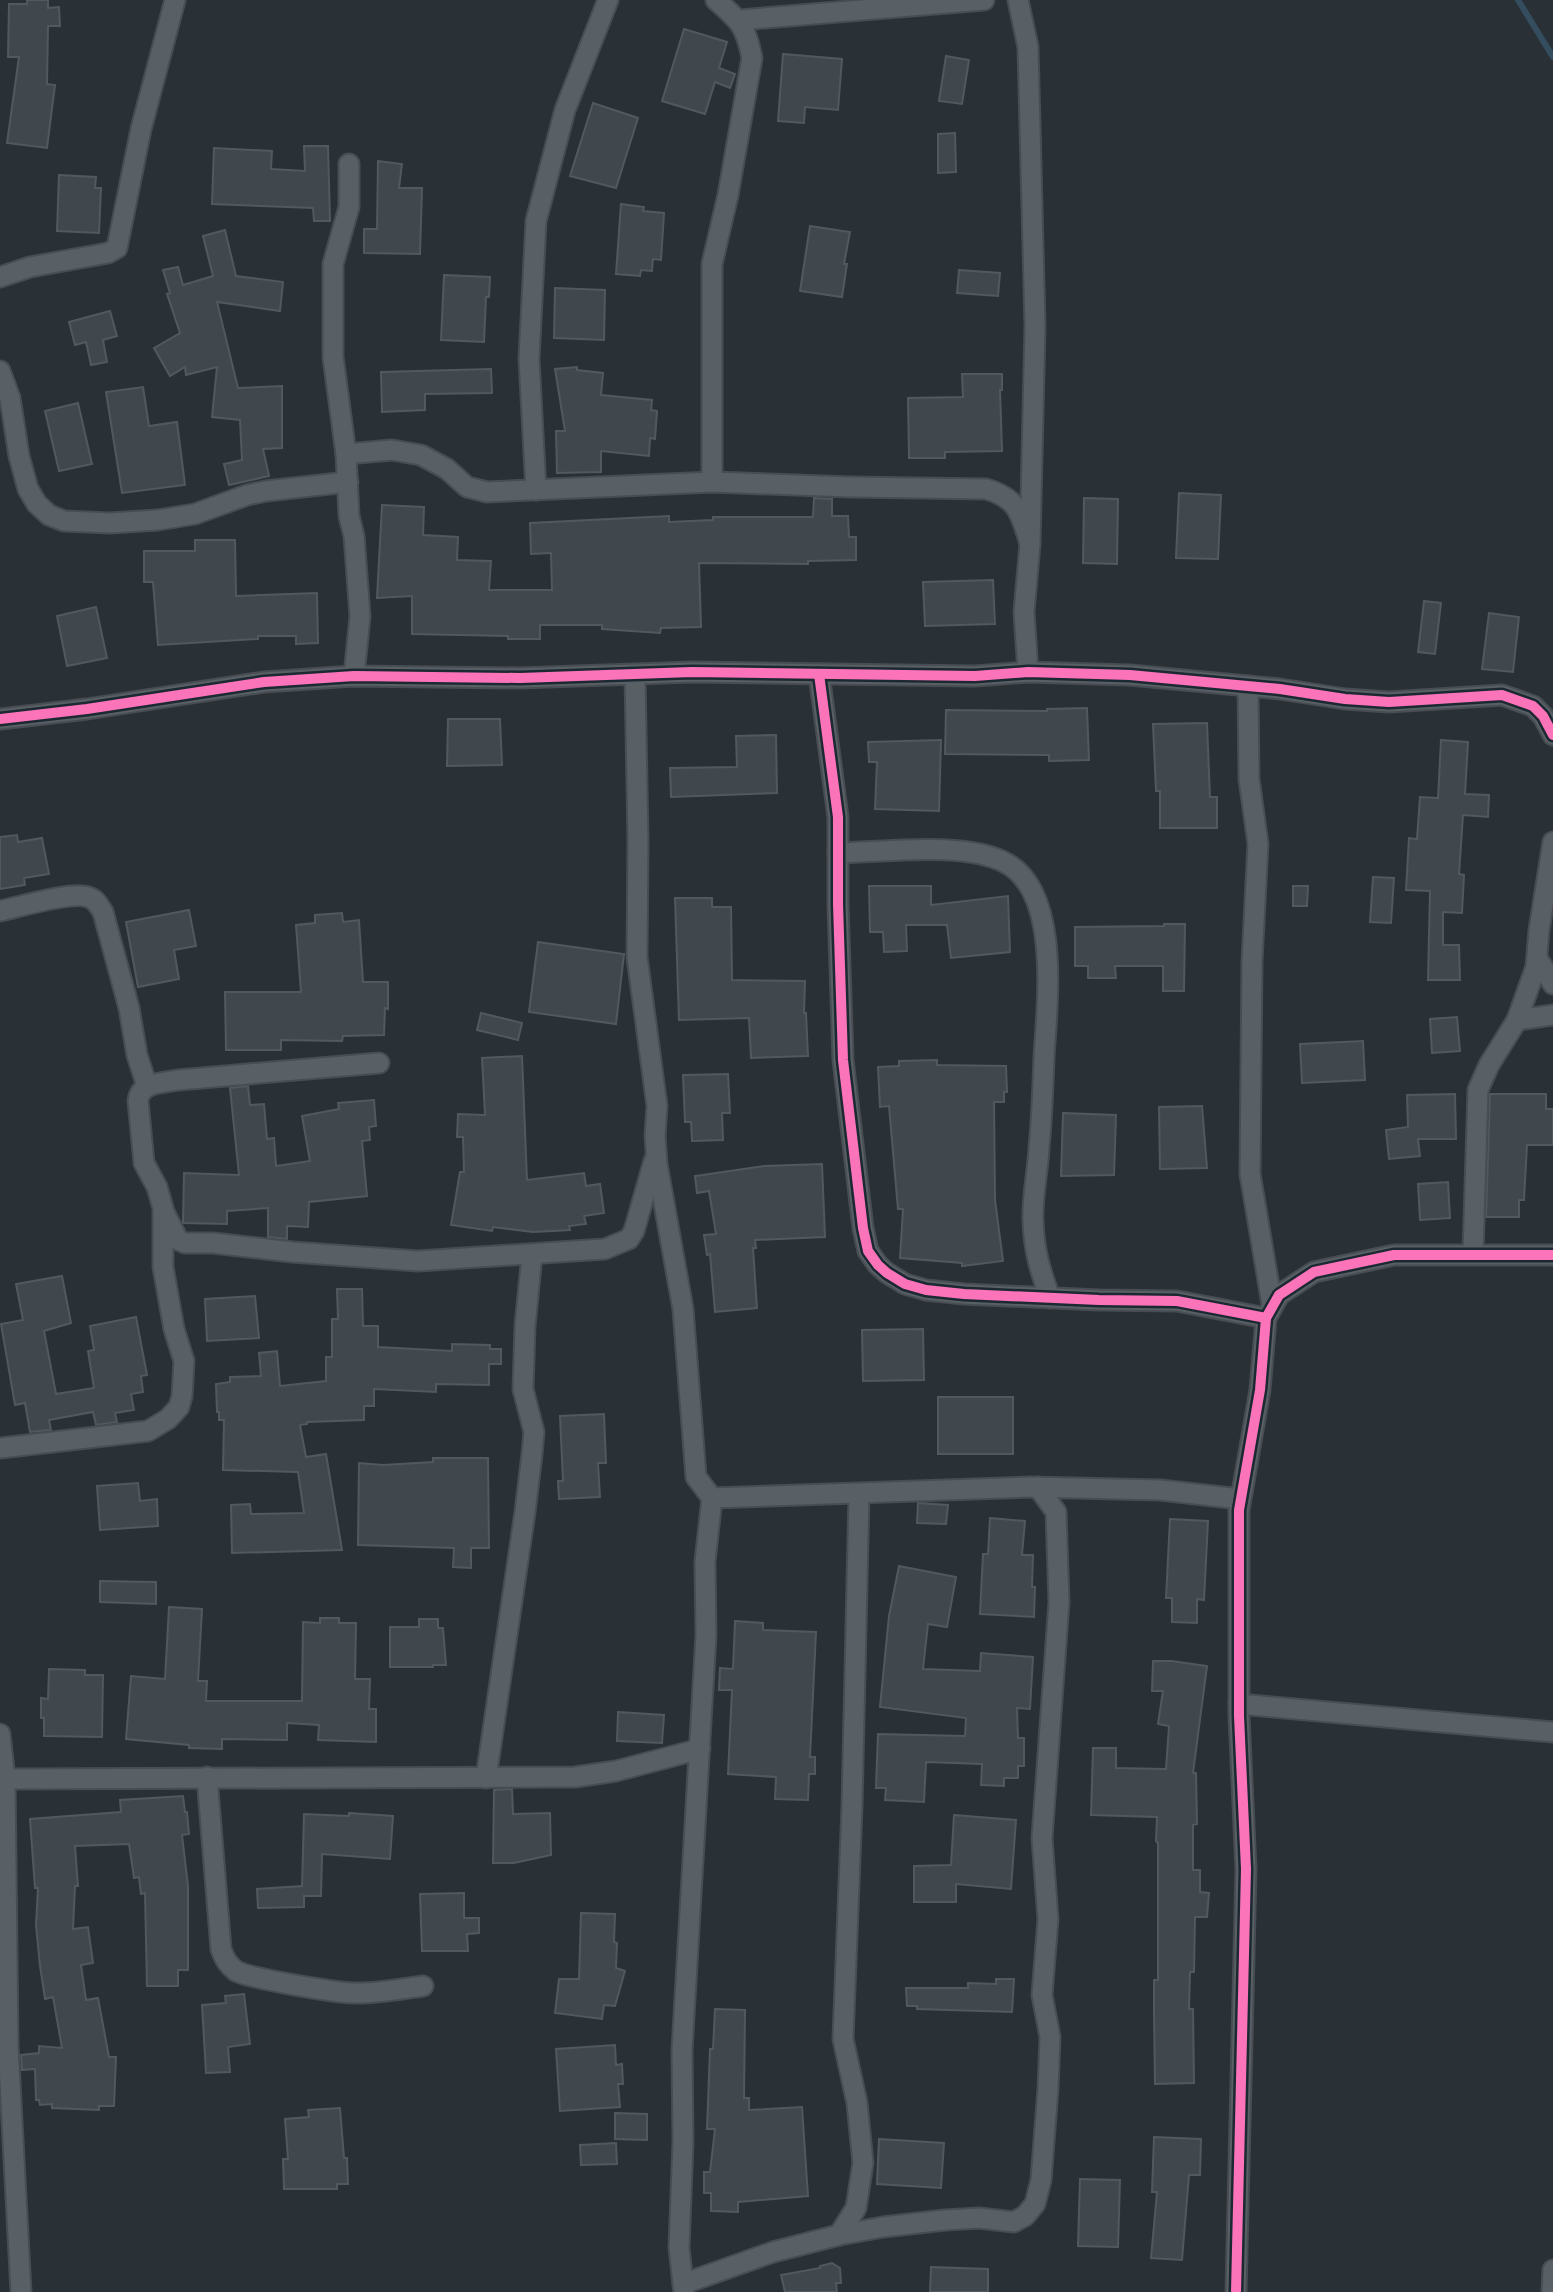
<svg xmlns="http://www.w3.org/2000/svg" width="1553" height="2292" font-family="'DM Sans',sans-serif">
	<style>
		.lines { fill: none; stroke-linecap: round; stroke-linejoin: round }
		.stream { stroke: #354e5f; stroke-width: 6 }
		.building { fill: #41484d; stroke: #51595f; stroke-width: 2 }
		.minor-casing { stroke: #474d52; stroke-width: 23 }
		.minor { stroke: #596065; stroke-width: 19 }
		.cycleway-casing { stroke: #1c2932; stroke-width: 15 }
		.cycleway { stroke: #fb73b8; stroke-width: 10 }
	</style>
	<rect width="100%" height="100%" fill="#293137"/>
	<g class="lines">
		<path class="stream" d="M1518,0L1553,57"/>
	</g>
	<g class="building">
		<path d="M27,0H48V8L59,7L60,26H48L47,84L55,85L47,148L7,143L19,57H8L9,4H27Z"/>
		<path d="M684,29L727,42L719,68L735,74L730,88L715,82L705,114L662,101Z"/>
		<path d="M783,54L842,59L838,110L805,107L804,123L778,121Z"/>
		<path d="M946,56L969,60L962,104L939,101Z"/>
		<path d="M593,103L638,118L616,188L570,176Z"/>
		<path d="M955,133L956,172L938,173V134Z"/>
		<path d="M304,146H328L330,221H314L313,208L212,204L214,148L272,151L271,169L305,171Z"/>
		<path d="M378,161L402,164L399,188H422L420,254L364,253V229H377Z"/>
		<path d="M59,175L96,177L95,188H101L99,233L57,231Z"/>
		<path d="M621,204L644,207L643,211L664,213L661,260L653,259L652,271L641,270L640,276L616,274Z"/>
		<path d="M810,226L850,232L844,264H847L842,297L800,291Z"/>
		<path d="M225,230L236,276L283,282L280,311L217,302L238,388L282,386V448L263,449L269,476L229,485L224,464L242,460L240,420L212,417L217,367L186,375L185,367L170,376L154,348L180,333L167,294L170,293L163,270L178,267L183,285L213,276L203,236Z"/>
		<path d="M959,270L1000,273L998,296L957,293Z"/>
		<path d="M444,275L490,277L489,297H486L484,342L441,340Z"/>
		<path d="M555,288L605,290L604,340L554,338Z"/>
		<path d="M110,311L117,336L103,340L107,362L91,365L86,342L75,345L69,322Z"/>
		<path d="M577,367V370L603,373L601,395L652,400L651,410L657,411L655,439L650,438L649,456L601,451V472L557,473L556,431H565L555,369Z"/>
		<path d="M491,369L492,393L425,394V410L382,412L381,372Z"/>
		<path d="M962,374H1002V390H1000L1002,451L945,452V458H909L908,398L963,397Z"/>
		<path d="M143,387L149,426L177,422L185,485L122,493L106,392Z"/>
		<path d="M78,403L92,464L59,471L45,411Z"/>
		<path d="M1179,493L1221,495L1218,559L1176,558Z"/>
		<path d="M814,498L832,499V516H848L849,537H856V560L808,561V564L699,563L701,627L661,628L660,633L602,629V625H540V639H508V636L412,634V596L377,598L382,505L424,507L423,535L458,537L457,560L491,561L489,590H552L551,553L531,554L530,523L669,516V522L713,520V517H813Z"/>
		<path d="M1084,498L1118,499L1117,564L1083,563Z"/>
		<path d="M195,540H235L236,596L317,593L318,643L296,644V636H258V639L158,645L153,582H144V551H195Z"/>
		<path d="M993,580L995,624L925,626L923,582Z"/>
		<path d="M1424,601L1441,603L1435,654L1418,652Z"/>
		<path d="M96,607L107,658L67,666L57,616Z"/>
		<path d="M1489,613L1519,617L1513,672L1482,669Z"/>
		<path d="M1087,708L1089,760L1049,761V755L945,754L946,710L1047,711V709Z"/>
		<path d="M448,719H500L502,765L447,766Z"/>
		<path d="M1207,723L1210,797H1217V828H1160V791H1156L1153,724Z"/>
		<path d="M776,735L777,793L671,797L670,768L737,767L736,736Z"/>
		<path d="M941,740L939,811L875,809L877,762H869L868,742Z"/>
		<path d="M1441,740L1468,742L1465,794L1489,795L1488,817L1463,815L1459,874L1464,875L1462,913L1443,912V945H1459L1460,980H1428L1430,891L1406,890L1409,838L1417,839L1420,797L1438,798Z"/>
		<path d="M17,835L18,842L42,838L49,874L24,878L25,885L0,889V837Z"/>
		<path d="M1373,877L1394,878L1391,923L1370,922Z"/>
		<path d="M869,886H931V905L1008,896L1010,952L951,958L947,925H906L907,951L884,952L883,932H870Z"/>
		<path d="M1293,886H1308L1307,906H1293Z"/>
		<path d="M675,898H712V907H731L732,980L805,981L804,1013H806L808,1056L751,1058L749,1018L679,1020Z"/>
		<path d="M189,910L196,946L174,950L179,979L138,987L126,922Z"/>
		<path d="M342,913L343,922L359,920L363,982H388V1009L385,1008L384,1035L343,1036L342,1041L281,1040V1050H226L225,992H301L296,925L315,923V915Z"/>
		<path d="M1164,924H1185L1184,991H1163V966H1115L1116,978H1088V966H1075V927L1164,926Z"/>
		<path d="M538,942L624,954L616,1024L529,1012Z"/>
		<path d="M481,1013L522,1023L518,1040L477,1030Z"/>
		<path d="M1457,1017L1460,1051L1432,1053L1430,1019Z"/>
		<path d="M1363,1041L1365,1080L1302,1083L1300,1044Z"/>
		<path d="M522,1056L527,1180L584,1173L586,1186L600,1184L604,1213L584,1216L586,1224L569,1226L570,1230L533,1232L493,1227L492,1231L451,1225L460,1172H464L463,1137H457L458,1114L485,1115L482,1058Z"/>
		<path d="M937,1060V1065L1006,1066L1007,1092H1004V1102H994L995,1200L1003,1261L962,1266V1263L900,1258L903,1209H898L889,1106L880,1107L878,1067L899,1066V1061Z"/>
		<path d="M728,1074L730,1113H722L723,1140L692,1141L691,1122H685L683,1075Z"/>
		<path d="M248,1086L250,1105L264,1104L267,1139L274,1138L276,1166L310,1161L302,1116L339,1109L338,1103L374,1100L376,1126L369,1127L370,1140L362,1141L367,1196L309,1202L308,1227L287,1226V1239L268,1237V1208L227,1211V1224L183,1223L184,1173L239,1175L230,1088Z"/>
		<path d="M1455,1094L1456,1139H1418L1420,1156L1389,1159L1386,1130L1408,1127L1407,1095Z"/>
		<path d="M1490,1094H1546V1109H1553V1145H1527L1524,1200H1519V1217H1486Z"/>
		<path d="M1202,1106L1207,1168L1160,1169L1159,1107Z"/>
		<path d="M1063,1113L1116,1115L1114,1175L1061,1176Z"/>
		<path d="M822,1164L825,1237L755,1240L756,1248H753L757,1308L715,1312L710,1254L707,1255L704,1235L716,1234L709,1191L697,1193L695,1176L764,1166Z"/>
		<path d="M1448,1182L1450,1218L1420,1220L1418,1184Z"/>
		<path d="M62,1276L71,1323L44,1331L56,1394L94,1388L88,1351L94,1350L90,1326L136,1317L147,1375L141,1376L143,1392L131,1394L134,1410L115,1413L117,1422L96,1425L93,1412L49,1420L51,1430L30,1432L25,1403L15,1405L1,1324L23,1320L16,1284Z"/>
		<path d="M337,1289H362L363,1326H378V1347L452,1351V1344L490,1345V1349H501V1364H489V1385L436,1384V1392L374,1389V1406H364V1420L307,1422V1424L300,1425L306,1457L326,1454L342,1550L232,1553L231,1505L250,1504L251,1514L304,1513L298,1472L223,1470L224,1420H219V1412H217L216,1384L230,1382V1377L261,1376L259,1353L277,1351L280,1386L326,1381V1357H332V1319H338Z"/>
		<path d="M255,1296L259,1338L207,1341L205,1299Z"/>
		<path d="M923,1329L924,1380L863,1381L862,1330Z"/>
		<rect x="938" y="1397" width="75" height="57"/>
		<path d="M604,1414L606,1463H598L600,1497L559,1499L558,1481H563L560,1416Z"/>
		<path d="M433,1458H488L489,1548H471V1568L453,1567L454,1548L358,1545L359,1463L383,1465L433,1462Z"/>
		<path d="M138,1483L140,1501L157,1499L158,1526L100,1530L97,1486Z"/>
		<path d="M918,1503L948,1505L946,1524L917,1523Z"/>
		<path d="M990,1518L1025,1521L1022,1555H1033L1032,1587H1035L1034,1617L980,1614L983,1554H988Z"/>
		<path d="M1170,1519L1208,1521L1204,1600L1197,1599V1623L1172,1622V1598H1166Z"/>
		<path d="M899,1566L956,1577L947,1627L928,1624L923,1669L980,1671L981,1653L1033,1657L1030,1709L1017,1708L1018,1738H1024V1766H1018V1778H1004V1786L981,1785L982,1764L926,1762L924,1802L885,1800L886,1788H876L878,1734L965,1736L966,1718L880,1707L889,1616Z"/>
		<path d="M100,1581L156,1582V1604L100,1602Z"/>
		<path d="M169,1607L202,1609L198,1681H207L206,1701H302L303,1622L320,1623V1618H339V1623H356L355,1679H370L369,1709H376V1742L318,1740L319,1725L287,1723V1740L222,1739V1749L189,1748V1745L126,1739L131,1676L165,1679Z"/>
		<path d="M419,1619H438V1628H443L446,1665H433V1667H390V1627H419Z"/>
		<path d="M735,1621L763,1623V1630L816,1632L810,1757H815V1774H809L808,1800L775,1799L776,1777L728,1774L732,1690H719L720,1668L733,1669Z"/>
		<path d="M1153,1661H1172L1207,1666L1193,1773H1196L1197,1824L1193,1825V1870H1200V1892L1209,1893L1207,1917H1195L1194,1972H1190L1189,2009H1193L1194,2083L1155,2084L1154,2013V1980H1158V1843L1156,1841L1157,1817L1091,1815L1093,1748H1116V1768L1166,1769L1169,1726L1158,1724L1163,1691H1152Z"/>
		<path d="M49,1669L85,1670V1675H103L102,1737L44,1736V1718H41V1698L48,1699Z"/>
		<path d="M618,1712L664,1715L662,1743L617,1741Z"/>
		<path d="M512,1789L513,1814L550,1813L551,1855L514,1863H493L494,1790Z"/>
		<path d="M183,1796L185,1812H187L189,1834L182,1835L188,1886V1970H178V1986H147L145,1893L141,1894L139,1877L134,1878L129,1844L75,1846L78,1886H75L73,1929L88,1927L93,1963L81,1965L86,2000L98,1998L109,2057H116L114,2106H99V2110L52,2108V2104L40,2105L39,2100H36L35,2069L22,2070L21,2055L39,2053V2046L62,2048L53,1997L45,1999L40,1966L36,1925L38,1888H35L30,1819L121,1812L120,1800Z"/>
		<path d="M349,1813L393,1816L390,1859L322,1854L321,1896H304V1907L258,1908L257,1889L302,1886L304,1814L349,1816Z"/>
		<path d="M954,1815L1016,1820L1011,1889L956,1884V1902H914V1866L951,1865Z"/>
		<path d="M464,1893V1918H479V1933L467,1934L468,1951H422L420,1894Z"/>
		<path d="M581,1913L615,1914L614,1942L617,1943L616,1968L625,1971L615,2006L604,2005L602,2019L555,2013L559,1979H579Z"/>
		<path d="M996,1979H1014L1012,2012L917,2009V2006H907L906,1988H968V1983L996,1984Z"/>
		<path d="M244,1994L250,2044L228,2047L230,2072L206,2073L202,2005L226,2003L225,1996Z"/>
		<path d="M715,2009L745,2010L744,2098H749V2110L802,2107L808,2196L738,2202V2212L711,2211V2193H704V2172H710L715,2129H707L710,2049H713Z"/>
		<path d="M615,2045L616,2065L622,2064L623,2084H618L620,2107L560,2111L556,2049Z"/>
		<path d="M340,2108L344,2158H347L348,2184H337V2189H284L283,2159H288L285,2119L309,2117L308,2110Z"/>
		<path d="M615,2113L647,2114V2140L615,2139Z"/>
		<path d="M1154,2137L1201,2139L1200,2175H1189L1182,2260L1151,2258L1157,2192H1152Z"/>
		<path d="M879,2139L944,2143L941,2188L877,2184Z"/>
		<path d="M616,2143L617,2164L581,2165L580,2145Z"/>
		<path d="M1080,2179L1120,2180L1118,2247L1078,2246Z"/>
		<path d="M832,2263L840,2268L841,2283H836L837,2292H785L781,2275L820,2268V2266Z"/>
		<path d="M931,2267L988,2269V2292H930Z"/>
	</g>
	<g class="lines">
		<g class="minor-casing">
			<g id="minor">
				<path d="M1018,0L1028,47L1035,326L1030,544L1024,612L1028,672"/>
				<path d="M739,20L984,0"/>
				<path d="M349,164V207L333,264V357L346,454L349,516L354,536L360,616L354,676"/>
				<path d="M0,277L30,267L108,253L117,248L141,129L175,0"/>
				<path d="M0,371L10,398L19,456L28,489L37,504L49,515L64,521L110,523L158,520L195,514L247,495L266,491L348,482"/>
				<path d="M346,454L392,450L421,455L447,469L467,487L487,492L712,482L851,487L986,489C1018,498 1021,514 1030,544"/>
				<path d="M712,482V264L728,195L752,58C746,26 740,21 716,0"/>
				<path d="M536,490L529,359L536,221L565,110L608,0"/>
				<path d="M819,674L838,817V904L843,1060L863,1228L868,1251L878,1265L887,1273L905,1284L926,1290L964,1294L1099,1300L1177,1301L1266,1318"/>
				<path d="M635,676L638,841L637,957L657,1106L655,1136L657,1164L683,1309L696,1477L712,1498"/>
				<path d="M1248,686L1249,779L1258,844L1252,961L1250,1174L1272,1304"/>
				<path d="M0,719L87,709L264,682L354,676L520,678L692,672L975,676L1028,672L1130,675L1280,689L1345,699L1389,702L1502,695L1533,706L1543,716L1553,735"/>
				<path d="M838,853C884,852 966,841 1006,863C1061,893 1047,1004 1044,1057C1043,1087 1042,1117 1039,1147C1038,1171 1032,1196 1033,1221C1034,1251 1040,1270 1050,1298"/>
				<path d="M0,911C19,907 72,891 88,897C96,899 99,906 103,912L129,1008L137,1055L147,1086"/>
				<path d="M1537,958L1553,984"/>
				<path d="M1517,1020L1553,1015"/>
				<path d="M164,1212L178,1240L185,1243H213L292,1252L418,1261L605,1249L629,1239L634,1231L654,1161"/>
				<path d="M1473,1254L1478,1090L1489,1065L1517,1020L1536,967L1539,930L1553,842"/>
				<path d="M0,1448L148,1431L168,1419L179,1407L182,1396L184,1361L174,1329L163,1267V1208L157,1187L144,1163L138,1101C140,1082 162,1083 178,1080L379,1063"/>
				<path d="M712,1498L1031,1487L1160,1490L1240,1499"/>
				<path d="M1239,1704L1553,1732"/>
				<path d="M0,1734L5,1779L8,2045L21,2292"/>
				<path d="M207,1777L221,1949C224,1959 228,1965 236,1971C251,1979 333,1992 353,1993C376,1994 400,1989 423,1986"/>
				<path d="M486,1778L525,1512L532,1454L534,1432L523,1389L525,1326L532,1255"/>
				<path d="M5,1779L575,1777L616,1771L700,1749"/>
				<path d="M839,2235L856,2208L863,2163L857,2103L843,2039L852,1806L859,1494"/>
				<path d="M683,2284L773,2252L839,2235L883,2227L945,2220L979,2218L1014,2222L1025,2216L1035,2204L1041,2180L1048,2089L1050,2037L1042,1995L1048,1919L1042,1838L1059,1602L1056,1512L1038,1487"/>
				<path d="M684,2292L679,2248L683,2142L682,2050L706,1635L705,1562L712,1498"/>
				<path d="M1236,2292L1246,1869L1239,1716V1510L1260,1390L1266,1318L1279,1295L1314,1272L1394,1255H1553"/>
				<path d="M1552,2292L1553,2270"/>
			</g>
		</g>
		<use href="#minor" class="minor"/>
		<g class="cycleway-casing">
			<g id="cycleway">
				<path d="M819,674L838,817V904L843,1060L863,1228L868,1251L878,1265L887,1273L905,1284L926,1290L964,1294L1099,1300L1177,1301L1266,1318"/>
				<path d="M0,719L87,709L264,682L354,676L520,678L692,672L975,676L1028,672L1130,675L1280,689L1345,699L1389,702L1502,695L1533,706L1543,716L1553,735"/>
				<path d="M1236,2292L1246,1869L1239,1716V1510L1260,1390L1266,1318L1279,1295L1314,1272L1394,1255H1553"/>
			</g>
		</g>
		<use href="#cycleway" class="cycleway"/>
	</g>
</svg>
